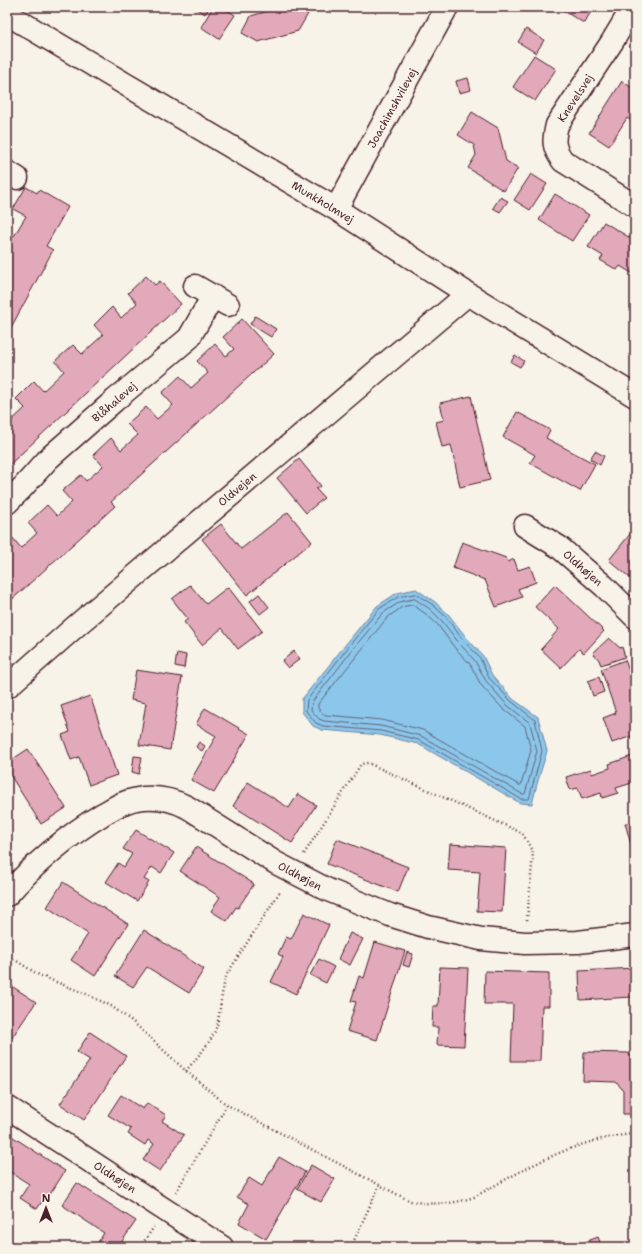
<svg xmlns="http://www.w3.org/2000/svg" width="642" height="1254" viewBox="0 0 642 1254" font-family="'Shantell Sans',sans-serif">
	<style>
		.water { fill: #8bc7eb; stroke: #71849e }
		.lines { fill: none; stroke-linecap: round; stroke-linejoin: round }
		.shore { stroke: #646278; stroke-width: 1 }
		.building { fill: #e2a9bb; stroke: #4a1f2b }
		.minor-casing { stroke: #4a1f2b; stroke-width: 25 }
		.path { stroke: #4a1f2b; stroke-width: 2.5; stroke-dasharray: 1 3; stroke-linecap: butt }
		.minor { stroke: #f7f3e8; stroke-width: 22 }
		.labels { text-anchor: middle; stroke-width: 3.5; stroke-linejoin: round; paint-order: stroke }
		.street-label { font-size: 11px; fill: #4a1f2b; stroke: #f7f3e8 }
	</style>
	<rect width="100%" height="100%" fill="#f7f3e8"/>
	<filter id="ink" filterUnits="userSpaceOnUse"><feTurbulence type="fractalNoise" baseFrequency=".025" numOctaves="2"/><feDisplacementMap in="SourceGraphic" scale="8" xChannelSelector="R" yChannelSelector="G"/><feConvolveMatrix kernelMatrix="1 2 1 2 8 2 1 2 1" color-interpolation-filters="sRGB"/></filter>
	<g filter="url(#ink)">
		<path class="water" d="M 416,589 L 435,602 L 449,615 L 466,637 L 483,656 L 492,675 L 513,699 L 538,717 L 547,751 L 537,784 L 532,804 L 520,803 L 418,744 L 380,735 L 322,730 L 313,726 L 302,712 L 302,699 L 350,639 L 377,606 L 397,593 Z"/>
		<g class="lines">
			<path class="shore" d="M 416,594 L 433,605 L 446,617 L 463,640 L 480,658 L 489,678 L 511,701 L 535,720 L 542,751 L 529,799 L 521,799 L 419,740 L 381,731 L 323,726 L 316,723 L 306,711 L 307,700 L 353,641 L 379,609 L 398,597 Z
				M 415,599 L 430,609 L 442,621 L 459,643 L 475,661 L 486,681 L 507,705 L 530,723 L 537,751 L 525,794 L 522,794 L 421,736 L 381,726 L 324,721 L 319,719 L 311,710 L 312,702 L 357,644 L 383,613 L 400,602 Z
				M 413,605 L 426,614 L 438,625 L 454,647 L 470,664 L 481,685 L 503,709 L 525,726 L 531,750 L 521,785 L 519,785 L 423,730 L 382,720 L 326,715 L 323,714 L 318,708 L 318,704 L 387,618 L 402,607 Z"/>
		</g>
		<path class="building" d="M 193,7 L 210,7 L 205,14 Z
			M 213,7 L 222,7 L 235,15 L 219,39 L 201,27 Z
			M 281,7 L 296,7 L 308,14 L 298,31 L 258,42 L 242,33 L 251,16 Z
			M 562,7 L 594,7 L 584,23 L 560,9 Z
			M 526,29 L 544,40 L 536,53 L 518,42 Z
			M 534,55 L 556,69 L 535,101 L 513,87 Z
			M 468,78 L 471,90 L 459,93 L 456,81 Z
			M 622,81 L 635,90 L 635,123 L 627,118 L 609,146 L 589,133 Z
			M 472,112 L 498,128 L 506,161 L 518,168 L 504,191 L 468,168 L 476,155 L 474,145 L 458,135 Z
			M 635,143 L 635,153 L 631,150 Z
			M 531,174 L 547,184 L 530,210 L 514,200 Z
			M 26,187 L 37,193 L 39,190 L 68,207 L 46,246 L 53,250 L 7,335 L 7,237 L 9,234 L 14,236 L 26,216 L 13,209 Z
			M 555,194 L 589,215 L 572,241 L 539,220 Z
			M 500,197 L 508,201 L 500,212 L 493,208 Z
			M 604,222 L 635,241 L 635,275 L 620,266 L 617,270 L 600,260 L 603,256 L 588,247 Z
			M 146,276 L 155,285 L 160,281 L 181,304 L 7,467 L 7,425 L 25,408 L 16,399 L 34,381 L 43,391 L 64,371 L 55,361 L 73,345 L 82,354 L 103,335 L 94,325 L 112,307 L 121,318 L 137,303 L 128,293 Z
			M 255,316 L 276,329 L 271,337 L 250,324 Z
			M 242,319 L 274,354 L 111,502 L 115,506 L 7,604 L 7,541 L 12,537 L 21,548 L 37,533 L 28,523 L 47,505 L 57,516 L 72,502 L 62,491 L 81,475 L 86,481 L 103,466 L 93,455 L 111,438 L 121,450 L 138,435 L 127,424 L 146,407 L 157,419 L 173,405 L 162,393 L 180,376 L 191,388 L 208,373 L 197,361 L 215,344 L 226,356 L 234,349 L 223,337 Z
			M 515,355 L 524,361 L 520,367 L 511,362 Z
			M 471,396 L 490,480 L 460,487 L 451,445 L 442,447 L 436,422 L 444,420 L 440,403 Z
			M 517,412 L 550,430 L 546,438 L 595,464 L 580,491 L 530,463 L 535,455 L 503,437 Z
			M 595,451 L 604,456 L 600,465 L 590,459 Z
			M 299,459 L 321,486 L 316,489 L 324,498 L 306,513 L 277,478 Z
			M 635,506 L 635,519 L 629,514 Z
			M 288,512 L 312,542 L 247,595 L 202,539 L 221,524 L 241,549 Z
			M 635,528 L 635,572 L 630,578 L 609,560 Z
			M 462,542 L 506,558 L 508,562 L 514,559 L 518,570 L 530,566 L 536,582 L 518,589 L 522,597 L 496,607 L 485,580 L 453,568 Z
			M 190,585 L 206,604 L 228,587 L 262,631 L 238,649 L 222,628 L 202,645 L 184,622 L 188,619 L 172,599 Z
			M 555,585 L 604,631 L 584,653 L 579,649 L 561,668 L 541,649 L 559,629 L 535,607 Z
			M 259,594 L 269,607 L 260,614 L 250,601 Z
			M 609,638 L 620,648 L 622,647 L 625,657 L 601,665 L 599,660 L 593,653 Z
			M 294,651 L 300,659 L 288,668 L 282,661 Z
			M 177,653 L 186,655 L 184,668 L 175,666 Z
			M 625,660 L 635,687 L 635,735 L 612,743 L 603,718 L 616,713 L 601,669 Z
			M 136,670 L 182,677 L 170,750 L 139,745 L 146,703 L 131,700 Z
			M 599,677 L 604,692 L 593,696 L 588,681 Z
			M 90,696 L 117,775 L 89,785 L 79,757 L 71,760 L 62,735 L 70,732 L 61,706 Z
			M 205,708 L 249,734 L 214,793 L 191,780 L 216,736 L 196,724 Z
			M 199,742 L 205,746 L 202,751 L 196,747 Z
			M 28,749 L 66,808 L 41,824 L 7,770 L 7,763 Z
			M 635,755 L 635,782 L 616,788 L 618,793 L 602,798 L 601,793 L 582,799 L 578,788 L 570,790 L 566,777 L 591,769 L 592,774 L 610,768 L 609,764 Z
			M 134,756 L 142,757 L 139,774 L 132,772 Z
			M 248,782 L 289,808 L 298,794 L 316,805 L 292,843 L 233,806 Z
			M 625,823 L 635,823 L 635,848 L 632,848 Z
			M 136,830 L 174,853 L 161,873 L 152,867 L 144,879 L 149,882 L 137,901 L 106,882 L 118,863 L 124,867 L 132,854 L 123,849 Z
			M 337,839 L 408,867 L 398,892 L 327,864 Z
			M 450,844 L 506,848 L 502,912 L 477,911 L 480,872 L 448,870 Z
			M 196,847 L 254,884 L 238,908 L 236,907 L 227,921 L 211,911 L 220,897 L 180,871 Z
			M 63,882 L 128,924 L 95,976 L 71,960 L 88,934 L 47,907 Z
			M 304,913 L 329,925 L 296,994 L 271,982 L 283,957 L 278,954 L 286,937 L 291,939 Z
			M 144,930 L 204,969 L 189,993 L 147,967 L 133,987 L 115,976 Z
			M 350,933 L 363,939 L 350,965 L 338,959 Z
			M 375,942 L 405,951 L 377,1040 L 347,1031 L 356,1002 L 351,1001 L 359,976 L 364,978 Z
			M 407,952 L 413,954 L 409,967 L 403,965 Z
			M 319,959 L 334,967 L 326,983 L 310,975 Z
			M 440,967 L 468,968 L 464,1046 L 437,1045 L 438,1027 L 432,1027 L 433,1006 L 438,1006 Z
			M 635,968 L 635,1015 L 633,1015 L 632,997 L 580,1000 L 579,971 Z
			M 485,971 L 549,973 L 549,1006 L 542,1006 L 540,1061 L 511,1061 L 513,1004 L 484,1004 Z
			M 7,983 L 36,1002 L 7,1045 Z
			M 90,1032 L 126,1056 L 84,1120 L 60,1104 L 90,1060 L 77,1052 Z
			M 584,1052 L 628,1053 L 635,1060 L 635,1114 L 623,1114 L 623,1090 L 616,1082 L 583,1081 Z
			M 121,1095 L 143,1109 L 147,1103 L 166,1115 L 162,1121 L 184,1135 L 160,1171 L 143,1160 L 154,1144 L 148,1140 L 145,1145 L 128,1134 L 131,1129 L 108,1115 Z
			M 7,1133 L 65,1171 L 49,1196 L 47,1194 L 37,1209 L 20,1198 L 29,1184 L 7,1170 Z
			M 279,1157 L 305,1172 L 266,1239 L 239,1223 L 249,1204 L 237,1197 L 249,1178 L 262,1186 Z
			M 311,1165 L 335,1179 L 321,1202 L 297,1189 Z
			M 77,1183 L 136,1221 L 118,1247 L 95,1247 L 104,1233 L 62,1205 Z
			M 598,1237 L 602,1247 L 572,1247 Z"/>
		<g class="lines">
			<defs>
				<path id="minor" d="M 633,7 L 612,42 L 557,125 C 553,141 553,148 563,161 L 635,206
					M 7,14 L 336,209 L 468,294 L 635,396
					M 7,172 L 17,178
					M 336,209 L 447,7
					M 195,286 L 228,305
					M 7,503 L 22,488 L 49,458 L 115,400 L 189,338 L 213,296
					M 525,526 L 559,547 L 604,586 L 635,617
					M 7,687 L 76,626 L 468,294
					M 7,895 C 35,863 67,836 103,814 C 114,808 124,801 137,799 C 154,796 171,799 187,807 L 276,863 L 328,890 L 390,915 L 428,927 L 481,939 L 525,943 L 578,942 L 635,935
					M 7,1107 L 222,1247"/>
			</defs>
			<use href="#minor" class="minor-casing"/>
			<path class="path" d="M 304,854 L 361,764 L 368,763 L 522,833 L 527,841 L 533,853 L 527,921
				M 7,955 L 39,975 L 86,994 L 111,1006 L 132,1021 L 186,1071 L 227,1105 L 410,1201 C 433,1205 451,1205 474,1197 C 525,1169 575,1138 635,1134
				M 186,1071 C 196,1058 213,1041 217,1025 C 221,1008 221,991 227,974 L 281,890
				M 176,1192 L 227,1105
				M 140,1247 L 154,1227
				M 351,1247 L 379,1186"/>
			<use href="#minor" class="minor"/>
		</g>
	</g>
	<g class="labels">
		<g class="street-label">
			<text transform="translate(575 98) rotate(-57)" y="4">Knevelsvej</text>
			<text transform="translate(392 108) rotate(-61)" y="4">Joachimshvilevej</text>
			<text transform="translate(323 202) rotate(31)" y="4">Munkholmvej</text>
			<text transform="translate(114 402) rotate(-41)" y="4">Blåhalevej</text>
			<text transform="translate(237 489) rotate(-40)" y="4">Oldvejen</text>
			<text transform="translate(583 568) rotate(41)" y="4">Oldhøjen</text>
			<text transform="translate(300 876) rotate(28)" y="4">Oldhøjen</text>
			<text transform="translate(115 1177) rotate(33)" y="4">Oldhøjen</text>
		</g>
	</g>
	<rect width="642" height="1254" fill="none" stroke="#f7f3e8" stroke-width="24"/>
	<rect x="12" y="12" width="618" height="1230" fill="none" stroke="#4a1f2b" stroke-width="1.5" filter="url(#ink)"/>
	<g transform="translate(46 1208)" stroke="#f7f3e8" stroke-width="3" paint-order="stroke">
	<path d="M0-3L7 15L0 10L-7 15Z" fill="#4a1f2b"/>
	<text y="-6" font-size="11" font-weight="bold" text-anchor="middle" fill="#4a1f2b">N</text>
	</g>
</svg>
